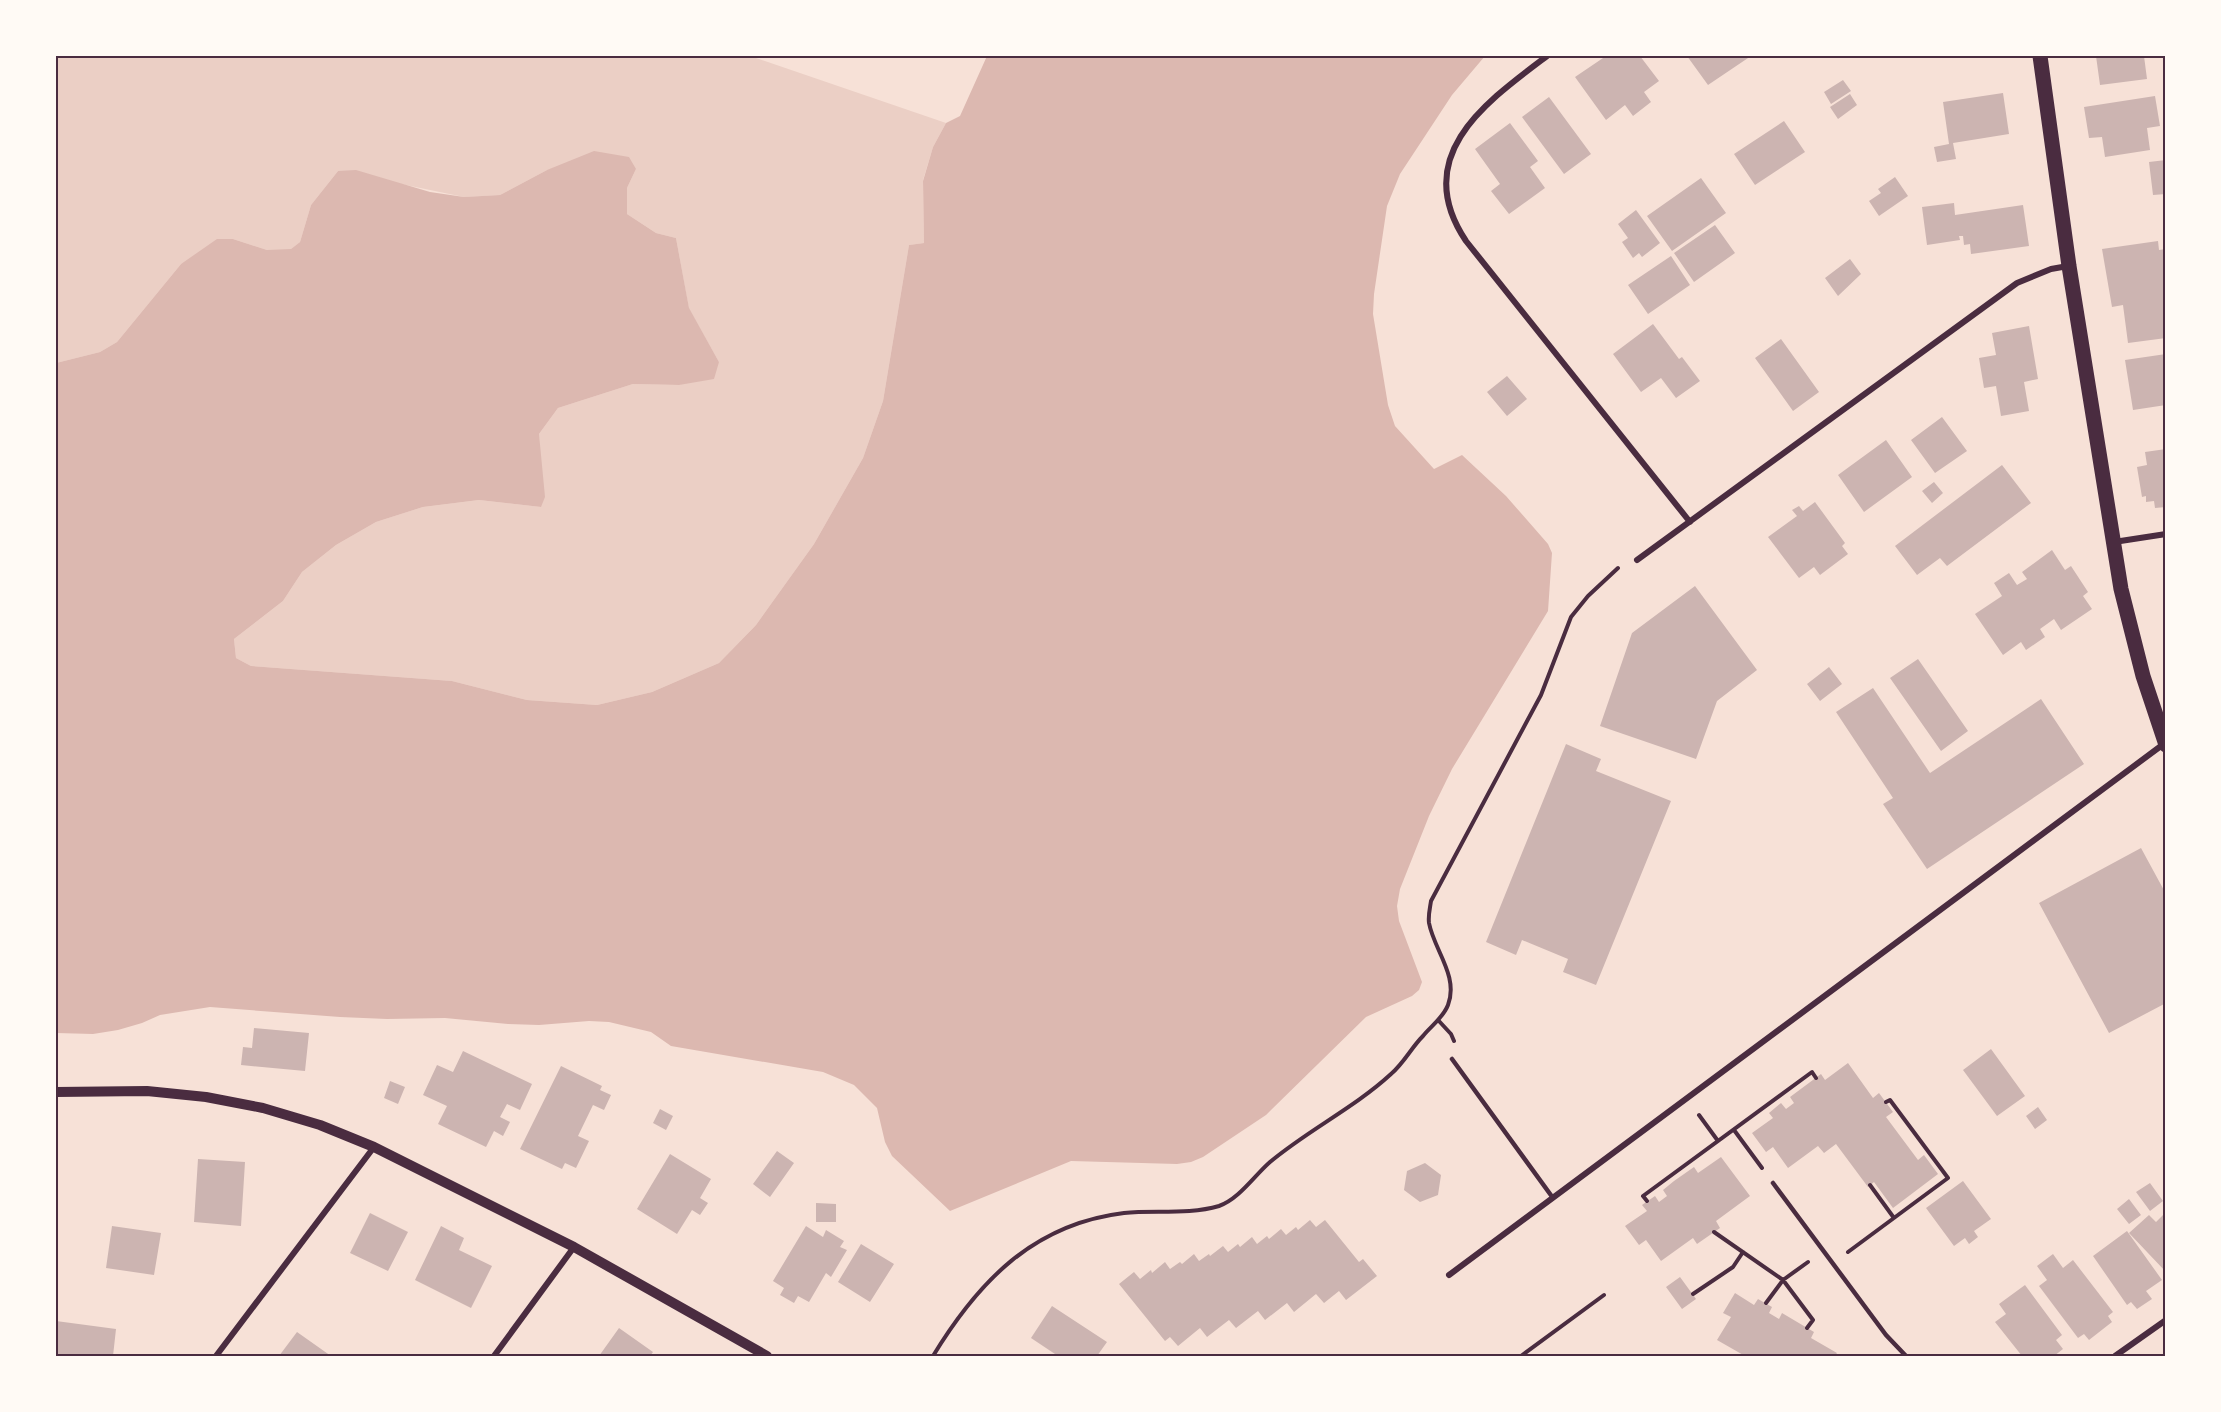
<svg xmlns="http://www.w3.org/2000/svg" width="2221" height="1412" viewBox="0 0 2221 1412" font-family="Inter,sans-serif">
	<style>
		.green { fill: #ebcfc5 }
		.water { fill: #dcb8b0 }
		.building { fill: #ccb4b1 }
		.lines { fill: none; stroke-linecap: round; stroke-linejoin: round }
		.path { stroke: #4a2c40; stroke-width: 4 }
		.service { stroke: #4a2c40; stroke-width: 4.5 }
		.minor { stroke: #4a2c40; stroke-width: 6 }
		.tertiary { stroke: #4a2c40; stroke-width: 10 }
		.primary { stroke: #4a2c40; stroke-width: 15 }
		.neatline { fill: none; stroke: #4a2c40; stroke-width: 2 }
	</style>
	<rect width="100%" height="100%" fill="#f7e1d7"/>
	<path class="green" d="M 56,56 L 750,56 L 946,123 L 933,147 L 923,180 L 924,243 L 909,245 L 883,401 L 863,458 L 814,544 L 756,625 L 719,663 L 652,692 L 597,705 L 527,700 L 452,681 L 251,666 L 236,658 L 234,639 L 283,601 L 302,572 L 336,545 L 376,522 L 423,507 L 479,500 L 541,507 L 539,434 L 558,408 L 633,384 L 679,385 L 719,362 L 689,309 L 676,238 L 656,233 L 627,214 L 627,188 L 636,169 L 547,170 L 500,195 L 464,197 L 338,171 L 311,205 L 300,242 L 290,250 L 267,250 L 233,239 L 181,264 L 117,342 L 100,352 L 56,363 Z"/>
	<path class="water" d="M 987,56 L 1485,56 L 1452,95 L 1400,174 L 1387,206 L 1374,294 L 1373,314 L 1388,405 L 1395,426 L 1434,469 L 1462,455 L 1506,496 L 1548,544 L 1552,553 L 1548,611 L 1452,769 L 1429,816 L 1400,889 L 1397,906 L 1399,921 L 1422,982 L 1419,990 L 1412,996 L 1366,1017 L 1266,1115 L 1203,1157 L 1191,1162 L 1177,1164 L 1071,1161 L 950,1211 L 892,1156 L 885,1142 L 877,1108 L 854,1085 L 823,1072 L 671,1046 L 651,1032 L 609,1022 L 589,1021 L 539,1025 L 508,1024 L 445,1018 L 387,1019 L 340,1017 L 210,1007 L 160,1015 L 142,1023 L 118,1030 L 93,1034 L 56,1033 L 56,363 L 100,352 L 117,342 L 181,264 L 217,239 L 233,239 L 267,250 L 291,249 L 300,242 L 311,205 L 338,171 L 356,170 L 430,192 L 464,197 L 500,195 L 547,170 L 594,151 L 629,157 L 636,169 L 627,188 L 627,214 L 656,233 L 676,238 L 689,308 L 719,362 L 714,379 L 679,385 L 633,384 L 558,408 L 539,434 L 545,497 L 541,507 L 479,500 L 423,507 L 376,522 L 336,545 L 302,572 L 283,601 L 234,639 L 236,658 L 251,666 L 452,681 L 527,700 L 597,705 L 652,692 L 719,663 L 756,625 L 814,544 L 863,458 L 883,401 L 909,245 L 924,243 L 923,181 L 933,147 L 946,123 L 960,116 Z"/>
	<path class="building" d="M 1606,56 L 1640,56 L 1659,81 L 1644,92 L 1651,102 L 1633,116 L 1625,105 L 1606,120 L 1575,77 Z
		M 1687,56 L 1751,56 L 1708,85 Z
		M 2096,56 L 2144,56 L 2147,79 L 2100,85 Z
		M 1843,80 L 1851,91 L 1831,104 L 1824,92 Z
		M 2003,93 L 2009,134 L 1953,143 L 1956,159 L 1937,162 L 1934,147 L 1949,144 L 1943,102 Z
		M 1850,94 L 1857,105 L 1838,119 L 1830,107 Z
		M 2155,96 L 2160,126 L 2147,128 L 2150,150 L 2105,157 L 2102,137 L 2089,138 L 2084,107 Z
		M 1549,97 L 1591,154 L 1564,174 L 1522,117 Z
		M 1784,121 L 1805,152 L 1755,185 L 1734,154 Z
		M 1510,123 L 1538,161 L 1530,167 L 1545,188 L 1509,214 L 1491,191 L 1500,184 L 1475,149 Z
		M 2166,160 L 2166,194 L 2153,195 L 2149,162 Z
		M 1895,177 L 1908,196 L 1879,216 L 1869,201 L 1881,193 L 1878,189 Z
		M 1701,178 L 1726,213 L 1672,251 L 1647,216 Z
		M 1954,203 L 1955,215 L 2023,205 L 2029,246 L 1971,254 L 1970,244 L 1964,245 L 1963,236 L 1959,236 L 1960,240 L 1927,245 L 1922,207 Z
		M 1636,210 L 1660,243 L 1642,257 L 1639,253 L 1633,258 L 1622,242 L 1628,238 L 1618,224 Z
		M 1715,225 L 1735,253 L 1694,282 L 1674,253 Z
		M 2158,241 L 2159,250 L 2166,249 L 2166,338 L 2128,343 L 2123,305 L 2112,307 L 2102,249 Z
		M 1671,256 L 1690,285 L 1648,314 L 1628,285 Z
		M 1850,259 L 1861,274 L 1838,296 L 1825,278 Z
		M 1653,324 L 1679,359 L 1682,357 L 1700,381 L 1676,398 L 1661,378 L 1641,392 L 1613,354 Z
		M 2029,326 L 2038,379 L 2024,382 L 2029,411 L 2001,416 L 1996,386 L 1984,388 L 1979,358 L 1996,355 L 1992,333 Z
		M 1781,339 L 1819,392 L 1793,411 L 1755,358 Z
		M 2166,354 L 2166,405 L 2133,410 L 2125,360 Z
		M 1507,376 L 1527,399 L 1507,416 L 1487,392 Z
		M 1942,417 L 1967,451 L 1935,473 L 1911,440 Z
		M 1886,440 L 1912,477 L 1864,512 L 1838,475 Z
		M 2166,449 L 2166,507 L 2155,508 L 2154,501 L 2146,502 L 2146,496 L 2142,497 L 2137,467 L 2147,465 L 2145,452 Z
		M 2002,465 L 2031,503 L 1947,566 L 1940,558 L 1917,575 L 1895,546 Z
		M 1934,482 L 1943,493 L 1932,503 L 1922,491 Z
		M 1815,502 L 1845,543 L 1842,546 L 1848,554 L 1820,575 L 1814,567 L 1799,578 L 1768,537 L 1797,516 L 1792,510 L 1799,506 L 1803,511 Z
		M 2052,550 L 2065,570 L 2071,566 L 2088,592 L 2083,596 L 2092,609 L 2061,630 L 2054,619 L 2040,629 L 2045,637 L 2026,650 L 2021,642 L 2003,655 L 1975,614 L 2002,596 L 1994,583 L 2009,573 L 2017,585 L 2027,579 L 2022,572 Z
		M 1695,586 L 1757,670 L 1717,701 L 1696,759 L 1600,726 L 1632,633 Z
		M 1918,659 L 1968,731 L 1941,751 L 1890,678 Z
		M 1829,667 L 1842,684 L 1820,701 L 1807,684 Z
		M 1873,688 L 1930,773 L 2041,699 L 2084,764 L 1927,869 L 1883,804 L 1893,798 L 1836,712 Z
		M 1566,744 L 1601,759 L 1596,771 L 1671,801 L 1596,985 L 1563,972 L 1568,959 L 1522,940 L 1516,955 L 1486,942 Z
		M 2141,848 L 2166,894 L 2166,1003 L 2109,1033 L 2039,903 Z
		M 254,1028 L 309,1033 L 305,1071 L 241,1065 L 243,1047 L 252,1048 Z
		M 1991,1049 L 2025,1096 L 1997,1116 L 1963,1070 Z
		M 463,1051 L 532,1084 L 520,1110 L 507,1104 L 500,1117 L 510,1122 L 503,1136 L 494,1131 L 486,1147 L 438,1124 L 447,1106 L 423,1095 L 437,1065 L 453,1072 Z
		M 1848,1063 L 1873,1098 L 1879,1093 L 1893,1112 L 1886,1117 L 1918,1160 L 1924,1155 L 1938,1174 L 1893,1208 L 1874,1182 L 1868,1187 L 1836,1144 L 1824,1153 L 1818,1146 L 1788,1168 L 1773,1147 L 1766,1152 L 1752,1133 L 1773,1118 L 1769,1113 L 1781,1103 L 1786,1109 L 1794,1103 L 1790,1097 L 1821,1074 L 1825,1080 Z
		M 561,1066 L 602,1086 L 600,1090 L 611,1095 L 604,1110 L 593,1105 L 578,1136 L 589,1141 L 576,1168 L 565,1163 L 562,1169 L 520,1149 Z
		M 390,1081 L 405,1087 L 398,1104 L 384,1098 Z
		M 2038,1107 L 2047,1120 L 2035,1129 L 2026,1116 Z
		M 660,1109 L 673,1116 L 666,1130 L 653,1123 Z
		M 777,1151 L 794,1163 L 770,1197 L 753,1184 Z
		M 670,1154 L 711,1179 L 700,1198 L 708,1203 L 700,1215 L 692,1210 L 677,1234 L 637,1209 Z
		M 1721,1157 L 1750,1196 L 1716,1221 L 1720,1228 L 1697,1244 L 1693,1238 L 1661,1261 L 1646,1240 L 1639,1245 L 1625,1226 L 1647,1211 L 1642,1205 L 1655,1196 L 1659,1202 L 1667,1196 L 1663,1190 L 1674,1181 L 1694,1167 L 1698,1173 Z
		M 198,1159 L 245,1162 L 241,1226 L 194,1222 Z
		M 1425,1163 L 1441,1175 L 1438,1195 L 1420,1202 L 1404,1190 L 1407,1171 Z
		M 1963,1181 L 1991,1219 L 1974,1231 L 1978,1237 L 1969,1244 L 1965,1238 L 1954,1246 L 1926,1208 Z
		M 2150,1183 L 2163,1201 L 2150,1211 L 2136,1192 Z
		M 2129,1199 L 2141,1215 L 2129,1224 L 2117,1209 Z
		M 816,1203 L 836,1204 L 836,1222 L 816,1222 Z
		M 370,1213 L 408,1232 L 388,1271 L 350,1253 Z
		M 2149,1215 L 2156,1222 L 2163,1215 L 2166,1218 L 2166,1272 L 2129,1233 Z
		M 1310,1220 L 1316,1227 L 1325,1220 L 1359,1262 L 1363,1259 L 1377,1276 L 1346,1300 L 1339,1291 L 1324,1303 L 1316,1294 L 1294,1312 L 1287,1303 L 1265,1320 L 1258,1311 L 1236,1328 L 1229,1320 L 1207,1337 L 1200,1328 L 1178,1346 L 1170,1337 L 1165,1341 L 1119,1284 L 1134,1272 L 1140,1279 L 1151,1270 L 1152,1273 L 1165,1262 L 1170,1269 L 1180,1262 L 1182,1264 L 1194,1254 L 1199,1261 L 1209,1254 L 1210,1256 L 1223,1246 L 1228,1252 L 1238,1244 L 1240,1247 L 1252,1237 L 1257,1244 L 1267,1236 L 1269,1239 L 1281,1229 L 1286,1235 L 1296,1227 L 1298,1230 Z
		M 112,1226 L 161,1233 L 154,1275 L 106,1268 Z
		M 441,1226 L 464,1238 L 459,1250 L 492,1266 L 471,1308 L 415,1280 Z
		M 806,1226 L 823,1237 L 826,1230 L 844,1241 L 840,1247 L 847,1250 L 831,1277 L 826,1273 L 809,1302 L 798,1296 L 794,1303 L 780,1295 L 784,1288 L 773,1281 Z
		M 2127,1231 L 2162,1280 L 2146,1291 L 2152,1299 L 2137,1309 L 2131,1302 L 2127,1305 L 2093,1256 Z
		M 861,1244 L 894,1264 L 870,1302 L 838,1282 Z
		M 2053,1254 L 2063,1268 L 2073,1260 L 2113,1312 L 2108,1316 L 2112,1322 L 2089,1340 L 2084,1334 L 2078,1338 L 2039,1286 L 2047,1280 L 2037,1266 Z
		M 1680,1277 L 1696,1299 L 1682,1309 L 1666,1287 Z
		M 2025,1285 L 2062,1335 L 2056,1340 L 2063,1349 L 2054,1356 L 2022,1356 L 1995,1322 L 2006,1314 L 1999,1304 Z
		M 1735,1293 L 1754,1305 L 1758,1299 L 1772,1307 L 1769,1313 L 1779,1319 L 1782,1313 L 1814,1332 L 1811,1338 L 1837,1353 L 1835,1356 L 1745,1356 L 1717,1340 L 1731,1317 L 1723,1313 Z
		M 1052,1306 L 1107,1342 L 1097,1356 L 1058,1356 L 1031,1338 Z
		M 56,1321 L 116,1329 L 113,1356 L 56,1356 Z
		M 619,1328 L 653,1352 L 650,1356 L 599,1356 Z
		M 297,1332 L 331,1356 L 279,1356 Z"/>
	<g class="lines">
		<path class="path" d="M 1438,1020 L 1451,1034 L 1454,1041
			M 1699,1115 L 1718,1141
			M 1734,1130 L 1762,1168
			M 1870,1185 L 1894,1218
			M 1647,1201 L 1643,1196 L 1812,1072 L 1816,1078
			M 1714,1232 L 1783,1280 L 1813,1320 L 1807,1328
			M 1848,1252 L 1948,1178 L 1890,1100 L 1886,1102
			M 1693,1294 L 1733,1267 L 1743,1252
			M 1766,1303 L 1783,1280 L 1808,1262
			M 933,1356 C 978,1282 1033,1224 1124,1213 C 1155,1210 1189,1215 1219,1206 C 1239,1199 1254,1176 1270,1162 C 1308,1130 1354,1108 1391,1074 C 1404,1063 1411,1048 1423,1036 C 1431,1026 1443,1018 1448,1005 C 1459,976 1434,950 1429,923 C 1428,915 1430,908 1431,901 L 1541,695 L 1571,617 L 1588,596 L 1618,568
			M 1521,1356 L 1604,1295"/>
		<path class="service" d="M 1452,1059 L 1553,1198
			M 1773,1183 L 1886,1335 L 1906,1356"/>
		<path class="minor" d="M 1547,56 C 1486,102 1409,156 1466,241 L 1690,522
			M 2114,542 L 2166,534
			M 1637,560 L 2017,283 L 2051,269 L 2068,266
			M 1449,1275 L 2165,743
			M 216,1356 L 374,1147
			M 494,1356 L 574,1247
			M 2115,1356 L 2166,1320"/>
		<path class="tertiary" d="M 56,1092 L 147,1091 L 206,1097 L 263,1108 L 320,1125 L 374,1147 L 574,1247 L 767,1356"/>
		<path class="primary" d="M 2040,56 L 2069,266 L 2121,589 L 2143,676 L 2166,745"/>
	</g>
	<rect width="2221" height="1412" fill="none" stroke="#fffaf5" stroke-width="114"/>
	<rect x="57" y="57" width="2107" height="1298" class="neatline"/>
</svg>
